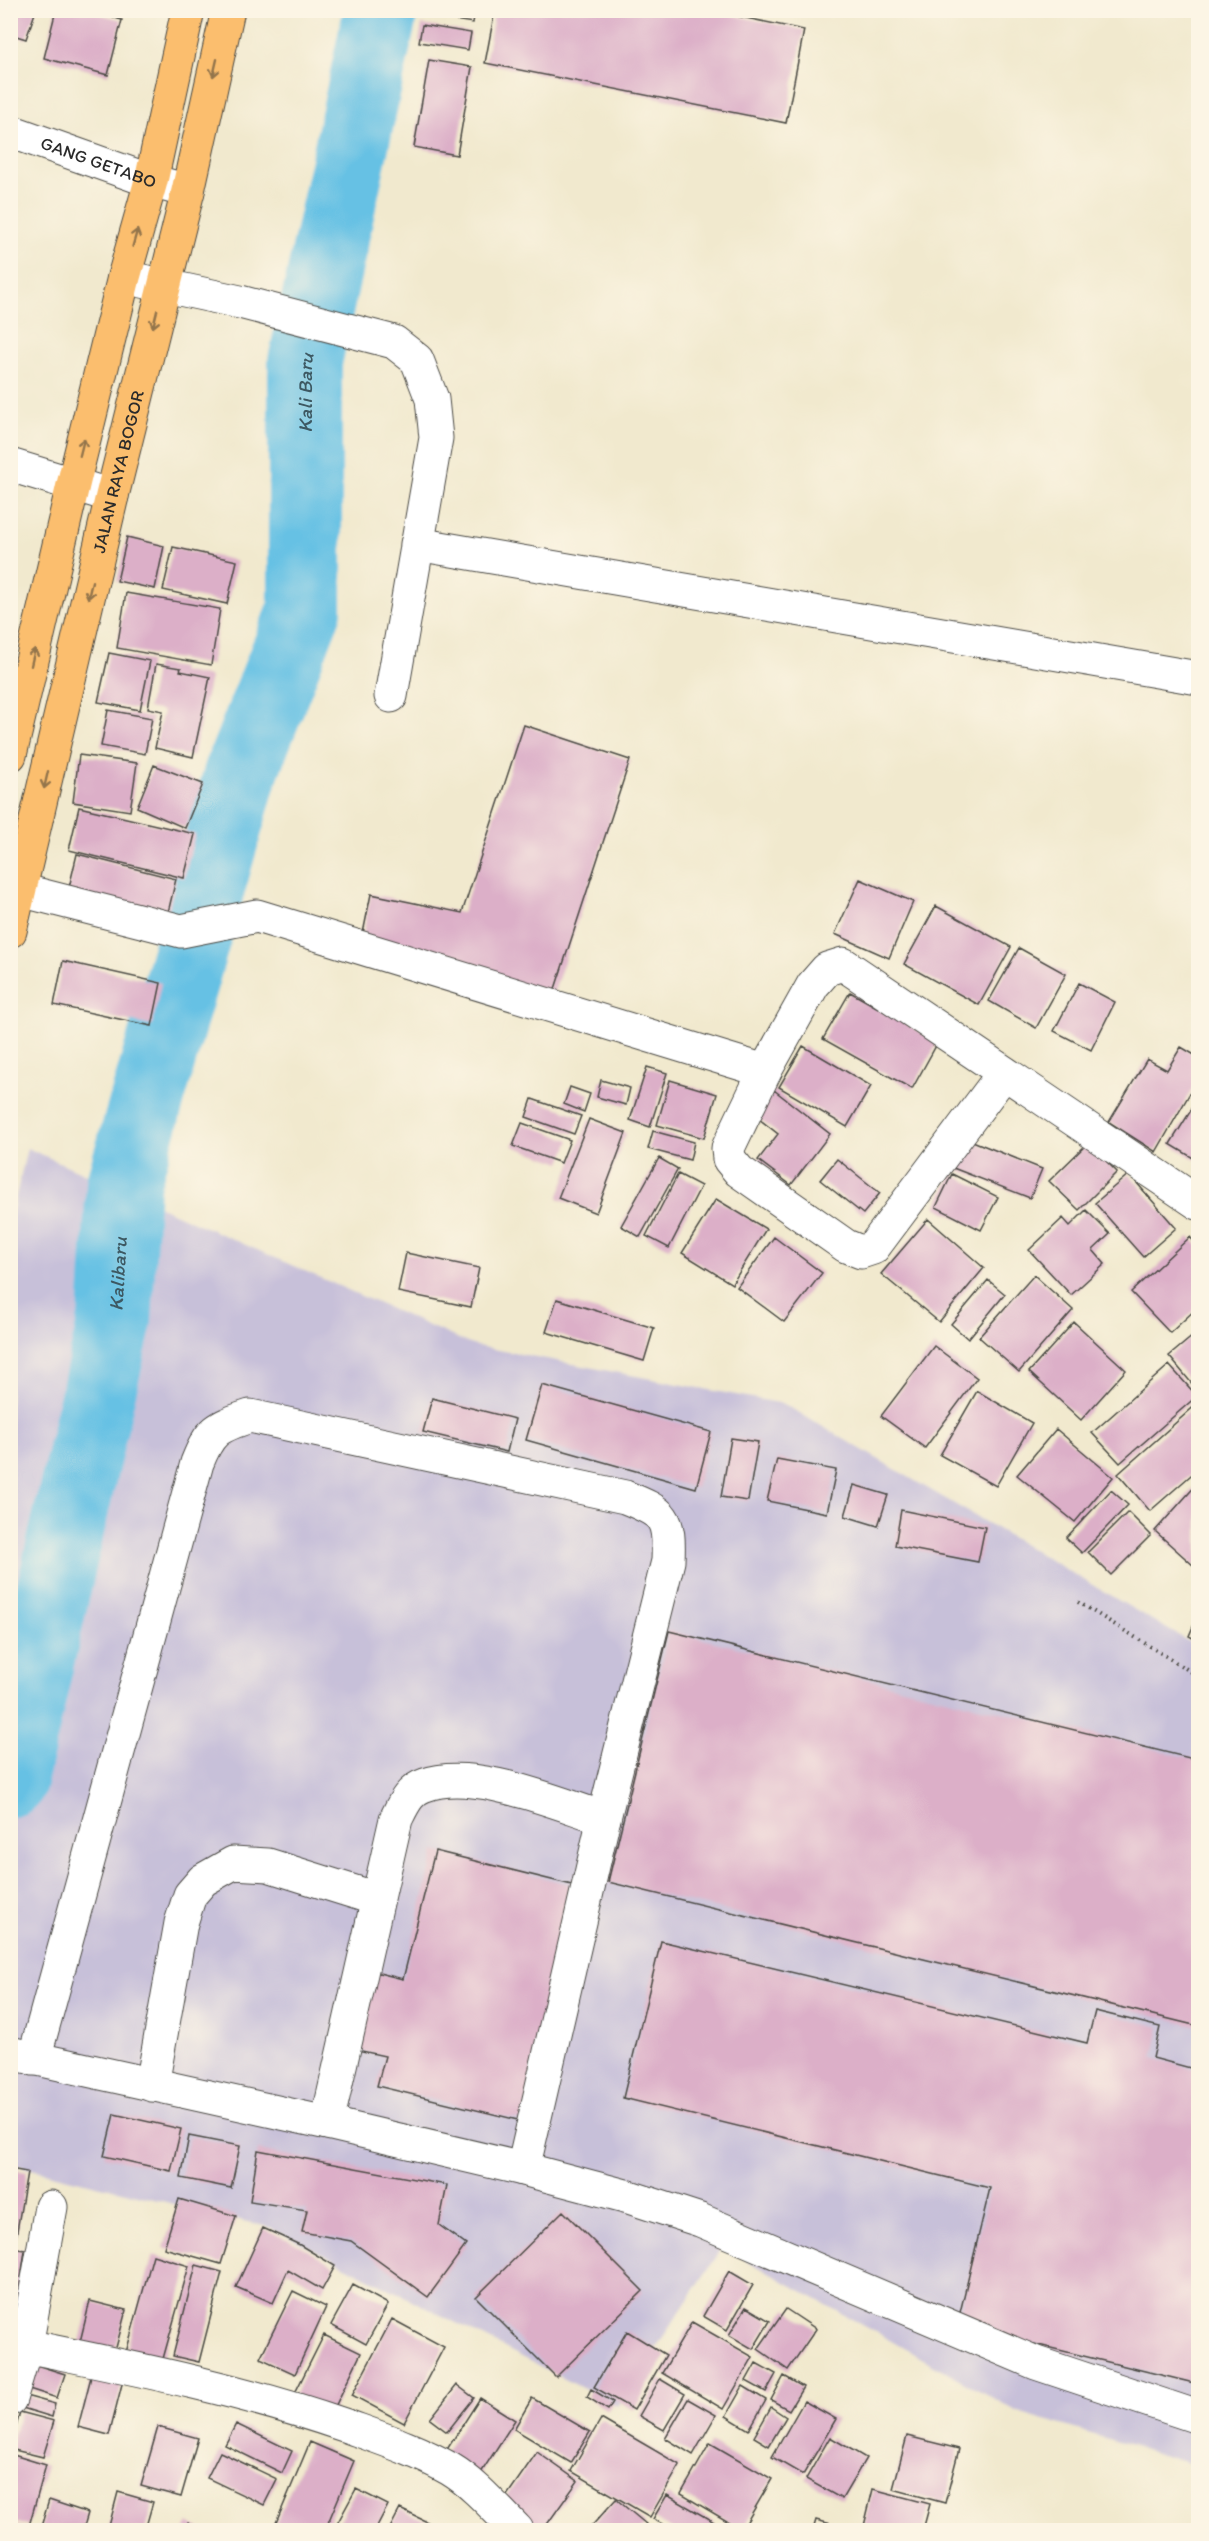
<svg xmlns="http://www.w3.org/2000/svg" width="1209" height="2541" viewBox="0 0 1209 2541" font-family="Itim,sans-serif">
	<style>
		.industrial { fill: #c7c0d9 }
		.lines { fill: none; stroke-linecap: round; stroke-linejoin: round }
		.river { stroke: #66c1e4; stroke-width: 74 }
		.building { fill: #dcafc8 }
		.minor-casing { stroke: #494843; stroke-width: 35 }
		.highway-casing { stroke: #494843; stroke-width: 35 }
		.path { stroke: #494843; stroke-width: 4; stroke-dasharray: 1.5 4.5; stroke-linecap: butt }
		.minor { stroke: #fff; stroke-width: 33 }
		.highway { stroke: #fbbe6e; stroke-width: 33 }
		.oneway { stroke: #93744c }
		.labels { text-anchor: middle; stroke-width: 4.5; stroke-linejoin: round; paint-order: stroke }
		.street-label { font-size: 18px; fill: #2b2b2b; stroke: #fcf5e5 }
		.water-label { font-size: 20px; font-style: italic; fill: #3d5862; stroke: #fcf5e5 }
	</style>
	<rect width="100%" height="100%" fill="#fcf5e5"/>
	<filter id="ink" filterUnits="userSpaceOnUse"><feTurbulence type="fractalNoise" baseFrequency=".0167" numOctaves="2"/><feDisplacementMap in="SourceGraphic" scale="12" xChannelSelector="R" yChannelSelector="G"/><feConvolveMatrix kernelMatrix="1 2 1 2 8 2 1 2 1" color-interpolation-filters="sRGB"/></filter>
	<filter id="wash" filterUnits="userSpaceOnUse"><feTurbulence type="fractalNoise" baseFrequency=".008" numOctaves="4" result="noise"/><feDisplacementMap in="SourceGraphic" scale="24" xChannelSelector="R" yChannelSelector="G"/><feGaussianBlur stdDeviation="1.35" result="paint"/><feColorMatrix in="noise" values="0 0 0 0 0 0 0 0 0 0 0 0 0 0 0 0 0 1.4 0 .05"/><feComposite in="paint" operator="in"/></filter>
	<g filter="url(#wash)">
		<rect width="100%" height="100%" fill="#f1e9ce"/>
		<path class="industrial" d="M 27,1148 L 472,1345 L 784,1404 L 1198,1647 L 1198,2466 L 1018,2412 L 723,2247 L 617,2406 L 272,2228 L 11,2164 L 10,1222 Z"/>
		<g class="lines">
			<path class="river" id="s1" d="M 10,1780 L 115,1320 L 123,1184 L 241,772 L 305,609 L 305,362 L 381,10"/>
		</g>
		<g id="blocks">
			<path class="building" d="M 10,10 L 36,10 L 26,39 L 10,34 Z
				M 56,10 L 84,10 L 122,20 L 108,75 L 44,58 Z
				M 442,10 L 475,10 L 473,23 L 441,18 Z
				M 495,10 L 708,10 L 804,30 L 786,123 L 485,63 Z
				M 422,25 L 471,33 L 468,50 L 419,42 Z
				M 429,60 L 472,67 L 457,155 L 414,147 Z
				M 127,537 L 164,546 L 155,589 L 117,581 Z
				M 173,547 L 237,561 L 227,604 L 163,590 Z
				M 126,593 L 220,609 L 211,665 L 117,648 Z
				M 109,653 L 150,661 L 140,710 L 98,702 Z
				M 156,664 L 181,668 L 180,671 L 210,677 L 193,757 L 155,748 L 163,711 L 148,708 Z
				M 108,710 L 152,718 L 145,754 L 101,746 Z
				M 524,725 L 630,760 L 553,995 L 361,943 L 371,894 L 462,913 Z
				M 79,755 L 137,763 L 130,811 L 73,802 Z
				M 154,765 L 203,784 L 185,828 L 137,807 Z
				M 79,807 L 195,834 L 184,878 L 69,850 Z
				M 77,854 L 176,879 L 166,921 L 67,896 Z
				M 860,879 L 913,902 L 889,958 L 835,934 Z
				M 936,906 L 1011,947 L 979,1005 L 904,964 Z
				M 1019,948 L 1066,974 L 1036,1028 L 989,1001 Z
				M 63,961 L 161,983 L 152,1026 L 54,1005 Z
				M 1079,983 L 1115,1002 L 1091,1050 L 1054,1031 Z
				M 850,992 L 938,1042 L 912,1089 L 823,1039 Z
				M 803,1046 L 871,1086 L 847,1127 L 779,1087 Z
				M 1181,1047 L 1198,1057 L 1198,1079 L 1156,1152 L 1109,1122 L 1147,1059 L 1167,1070 Z
				M 647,1067 L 667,1073 L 650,1127 L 630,1120 Z
				M 601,1080 L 630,1088 L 626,1105 L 597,1097 Z
				M 670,1080 L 717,1094 L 704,1138 L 657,1125 Z
				M 570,1087 L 590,1094 L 584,1112 L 564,1104 Z
				M 774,1090 L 830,1134 L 791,1185 L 758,1160 L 778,1134 L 754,1115 Z
				M 532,1099 L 581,1116 L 574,1134 L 526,1117 Z
				M 1198,1099 L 1198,1161 L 1170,1144 Z
				M 589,1119 L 626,1133 L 596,1213 L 558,1198 Z
				M 522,1123 L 570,1140 L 561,1163 L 513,1146 Z
				M 653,1131 L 694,1142 L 690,1160 L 648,1149 Z
				M 965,1138 L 1042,1169 L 1030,1198 L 953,1168 Z
				M 1088,1143 L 1117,1172 L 1079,1210 L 1049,1181 Z
				M 659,1158 L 678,1169 L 640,1237 L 621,1226 Z
				M 837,1159 L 880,1193 L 863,1214 L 820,1180 Z
				M 678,1174 L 701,1186 L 669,1248 L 646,1236 Z
				M 952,1174 L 998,1197 L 981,1230 L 936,1207 Z
				M 1129,1174 L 1176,1228 L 1143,1257 L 1095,1203 Z
				M 716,1199 L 766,1229 L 732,1284 L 682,1253 Z
				M 1086,1210 L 1110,1234 L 1093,1250 L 1105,1264 L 1071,1295 L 1029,1250 L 1063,1218 L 1070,1226 Z
				M 928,1219 L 984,1268 L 939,1322 L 881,1274 Z
				M 774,1237 L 822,1273 L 784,1322 L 737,1287 Z
				M 1190,1237 L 1198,1246 L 1198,1307 L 1170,1333 L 1131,1292 Z
				M 406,1253 L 479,1268 L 471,1307 L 398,1292 Z
				M 1034,1275 L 1073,1310 L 1019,1372 L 979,1337 Z
				M 988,1280 L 1005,1294 L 968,1339 L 951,1324 Z
				M 557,1299 L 654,1328 L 644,1361 L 546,1332 Z
				M 1074,1322 L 1126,1370 L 1081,1420 L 1029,1372 Z
				M 1194,1335 L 1198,1340 L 1198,1391 L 1169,1356 Z
				M 934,1346 L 977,1378 L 925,1448 L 881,1416 Z
				M 1169,1365 L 1197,1396 L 1120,1463 L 1092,1433 Z
				M 542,1385 L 711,1432 L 696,1488 L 526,1440 Z
				M 977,1391 L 1032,1423 L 996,1486 L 940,1455 Z
				M 432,1398 L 515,1419 L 507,1452 L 423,1432 Z
				M 1198,1403 L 1198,1469 L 1150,1511 L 1118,1474 Z
				M 1056,1429 L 1113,1477 L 1075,1522 L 1017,1475 Z
				M 731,1438 L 758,1442 L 748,1501 L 721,1497 Z
				M 777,1459 L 836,1470 L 827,1513 L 767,1501 Z
				M 1198,1483 L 1198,1562 L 1194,1566 L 1155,1531 Z
				M 854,1485 L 888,1495 L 878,1526 L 845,1516 Z
				M 1111,1490 L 1128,1505 L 1082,1553 L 1066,1538 Z
				M 901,1510 L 985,1527 L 978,1562 L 895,1546 Z
				M 1128,1512 L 1151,1535 L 1111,1575 L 1088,1552 Z
				M 1198,1615 L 1198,1641 L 1189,1636 Z
				M 669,1631 L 1198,1760 L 1198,2026 L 608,1882 Z
				M 435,1851 L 580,1887 L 522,2121 L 377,2086 L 385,2056 L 348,2048 L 367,1970 L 403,1979 Z
				M 661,1941 L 1087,2043 L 1095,2011 L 1160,2027 L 1153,2058 L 1198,2070 L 1198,2384 L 957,2325 L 990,2188 L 623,2098 Z
				M 114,2114 L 181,2129 L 171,2171 L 104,2156 Z
				M 189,2136 L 240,2146 L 231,2188 L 181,2178 Z
				M 258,2150 L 447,2185 L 439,2225 L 466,2245 L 428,2297 L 351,2241 L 302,2232 L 307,2210 L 250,2201 Z
				M 10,2169 L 27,2172 L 16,2237 L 10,2236 Z
				M 179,2199 L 236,2216 L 221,2264 L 164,2248 Z
				M 563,2211 L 643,2291 L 556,2377 L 476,2297 Z
				M 263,2228 L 300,2245 L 335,2266 L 322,2290 L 288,2270 L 273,2303 L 236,2287 Z
				M 10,2248 L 25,2250 L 18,2299 L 10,2298 Z
				M 153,2255 L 189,2266 L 161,2366 L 125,2356 Z
				M 196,2265 L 222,2272 L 199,2362 L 173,2356 Z
				M 729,2271 L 753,2285 L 727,2330 L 703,2316 Z
				M 353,2285 L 388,2304 L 366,2344 L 331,2325 Z
				M 293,2291 L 326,2307 L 295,2374 L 260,2358 Z
				M 90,2301 L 126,2310 L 113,2359 L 78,2350 Z
				M 746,2307 L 770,2321 L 753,2349 L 729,2335 Z
				M 10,2309 L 23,2312 L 10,2348 Z
				M 786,2309 L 816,2329 L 788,2370 L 758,2349 Z
				M 392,2319 L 444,2347 L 404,2423 L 352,2395 Z
				M 692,2322 L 753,2357 L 723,2409 L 662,2373 Z
				M 627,2331 L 666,2355 L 634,2410 L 594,2387 Z
				M 324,2335 L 361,2353 L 332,2413 L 294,2395 Z
				M 756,2363 L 776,2374 L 766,2392 L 746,2381 Z
				M 33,2364 L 65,2374 L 57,2398 L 26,2388 Z
				M 92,2373 L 123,2380 L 109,2435 L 78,2427 Z
				M 784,2376 L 803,2387 L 789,2410 L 771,2400 Z
				M 660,2379 L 685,2394 L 664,2430 L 639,2416 Z
				M 457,2385 L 474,2398 L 447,2432 L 430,2419 Z
				M 743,2386 L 766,2400 L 749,2430 L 726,2416 Z
				M 591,2389 L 613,2402 L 608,2410 L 587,2397 Z
				M 22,2395 L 55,2404 L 52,2417 L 19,2407 Z
				M 480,2398 L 515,2420 L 479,2476 L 444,2454 Z
				M 532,2398 L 590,2432 L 571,2463 L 514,2429 Z
				M 688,2399 L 716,2415 L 693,2455 L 665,2438 Z
				M 804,2401 L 836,2419 L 803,2475 L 772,2457 Z
				M 771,2407 L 786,2417 L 769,2446 L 754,2437 Z
				M 20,2412 L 54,2421 L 43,2457 L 10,2449 Z
				M 601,2419 L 680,2465 L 650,2517 L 571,2471 Z
				M 236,2424 L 292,2451 L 282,2473 L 225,2445 Z
				M 158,2427 L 198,2438 L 181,2497 L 141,2486 Z
				M 907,2436 L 959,2449 L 945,2503 L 893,2489 Z
				M 830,2437 L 866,2458 L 842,2499 L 806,2479 Z
				M 310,2442 L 354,2461 L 325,2530 L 273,2530 Z
				M 710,2443 L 772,2479 L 742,2530 L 681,2494 Z
				M 220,2452 L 277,2479 L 264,2505 L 207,2478 Z
				M 537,2452 L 578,2481 L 543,2530 L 532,2530 L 499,2507 Z
				M 10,2454 L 46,2465 L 29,2526 L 10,2521 Z
				M 356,2489 L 388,2505 L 375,2530 L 348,2530 L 337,2524 Z
				M 873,2489 L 930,2504 L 923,2530 L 863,2530 Z
				M 118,2492 L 153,2502 L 145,2530 L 108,2530 Z
				M 667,2495 L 714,2522 L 709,2530 L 673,2530 L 653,2519 Z
				M 616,2499 L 646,2524 L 641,2530 L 588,2530 Z
				M 49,2500 L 88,2513 L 83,2530 L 40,2530 Z
				M 400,2509 L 444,2530 L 389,2530 Z
				M 816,2520 L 854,2530 L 813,2530 Z
				M 188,2523 L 203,2530 L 184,2530 Z
				M 10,2524 L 32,2530 L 10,2530 Z"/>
		</g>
	</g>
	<g filter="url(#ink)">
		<use href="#blocks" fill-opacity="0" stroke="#494843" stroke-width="1.5"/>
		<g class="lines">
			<defs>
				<g id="minor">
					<path id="s2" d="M 10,131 L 151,181 L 188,191"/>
					<path d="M 124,277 L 240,302 L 394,342 L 417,360 L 432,399 L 436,438 L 391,696"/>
					<path d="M 10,465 L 112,496"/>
					<path d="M 417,544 L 1198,678"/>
					<path d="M 20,890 L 181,931 L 257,916 L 765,1071 L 813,985 L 827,969 L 843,964 L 1198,1203"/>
					<path d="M 765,1071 L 728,1148 L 729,1159 L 739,1171 L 846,1246 L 861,1252 L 873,1248 L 1004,1073"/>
					<path d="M 10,2053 L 327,2123 L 523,2169 L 629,2197 L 700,2220 L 1036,2363 L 1198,2417"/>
					<path d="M 34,2059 L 197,1463 C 210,1430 217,1427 250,1416 L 625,1497 C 665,1513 670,1517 668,1561 L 604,1818 L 523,2169"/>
					<path d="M 152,2085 L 181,1923 L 190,1895 L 203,1880 L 233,1863 L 268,1865 L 377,1899"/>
					<path d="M 327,2123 L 396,1819 C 403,1805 409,1790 425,1785 C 473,1767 556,1803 604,1818"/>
					<path d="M 26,2346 L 51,2207"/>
					<path d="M 10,2399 L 26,2346 C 133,2368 240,2389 344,2425 C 380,2438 417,2450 450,2469 C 475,2484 496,2509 517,2530"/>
				</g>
				<g id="highway">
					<path d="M 10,755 L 73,485 L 124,277 L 151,181 L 188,10"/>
					<path id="s3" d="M 10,931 L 112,496 L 188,191 L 228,10"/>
				</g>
			</defs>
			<use href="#minor" class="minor-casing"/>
			<use href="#highway" class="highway-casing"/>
			<path class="path" d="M 1078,1602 L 1198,1676"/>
			<use href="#minor" class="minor"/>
			<use href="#highway" class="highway"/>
		</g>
		<defs><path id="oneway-shaft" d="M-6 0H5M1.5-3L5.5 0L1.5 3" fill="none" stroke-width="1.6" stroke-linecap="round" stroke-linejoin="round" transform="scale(1.5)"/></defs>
		<g class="oneway">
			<use href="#oneway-shaft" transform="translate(215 68) rotate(103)"/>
			<use href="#oneway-shaft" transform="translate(135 238) rotate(-74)"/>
			<use href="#oneway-shaft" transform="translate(155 319) rotate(104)"/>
			<use href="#oneway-shaft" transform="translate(82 447) rotate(-76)"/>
			<use href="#oneway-shaft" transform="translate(90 590) rotate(103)"/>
			<use href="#oneway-shaft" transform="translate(33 657) rotate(-77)"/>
			<use href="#oneway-shaft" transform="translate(46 780) rotate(103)"/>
		</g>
	</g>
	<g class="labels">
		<g class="street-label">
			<text dy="6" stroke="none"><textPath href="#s2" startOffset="94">GANG GETABO</textPath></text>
			<text dy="6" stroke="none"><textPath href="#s3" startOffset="472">JALAN RAYA BOGOR</textPath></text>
		</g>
		<g class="water-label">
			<text dy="7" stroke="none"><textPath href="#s1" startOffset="1428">Kali Baru</textPath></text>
			<text dy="7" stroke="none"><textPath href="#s1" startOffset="518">Kalibaru</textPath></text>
		</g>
	</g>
	<rect width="1209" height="2541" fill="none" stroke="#fcf5e5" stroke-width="36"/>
</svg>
